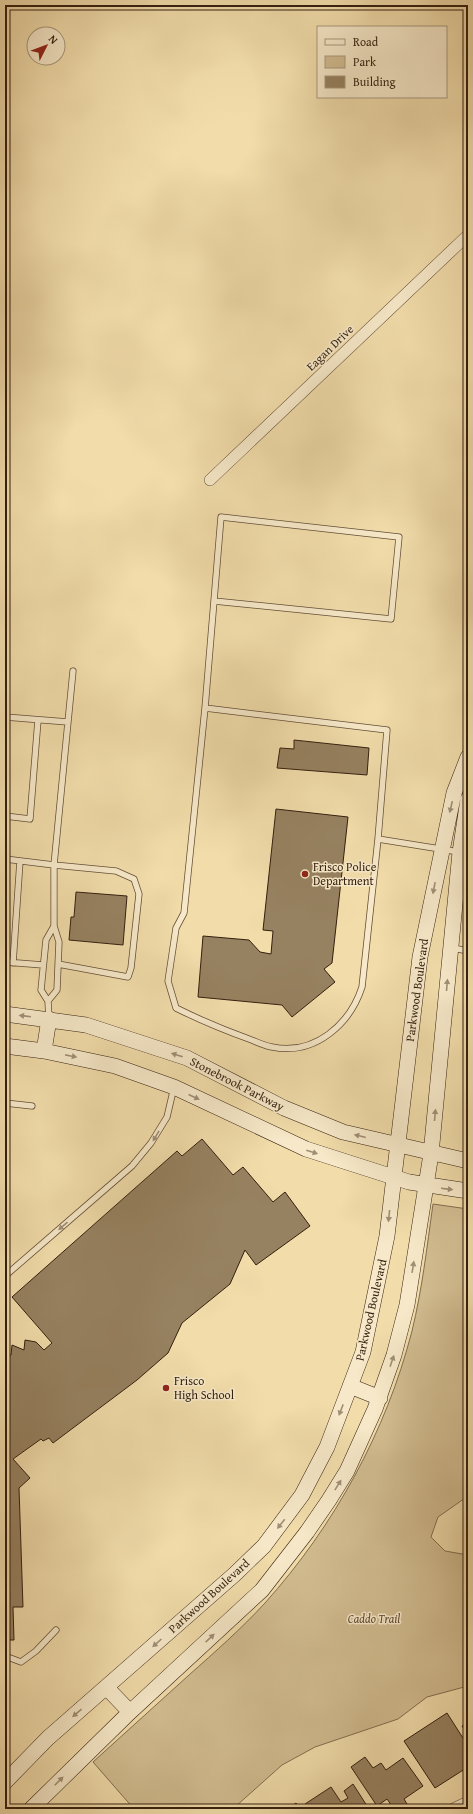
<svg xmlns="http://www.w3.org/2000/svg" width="473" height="1814" viewBox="0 0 473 1814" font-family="'Gentium Book Plus',serif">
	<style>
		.green { fill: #d1bc90; stroke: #826e50 }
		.building { fill: #968160; stroke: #341f0f }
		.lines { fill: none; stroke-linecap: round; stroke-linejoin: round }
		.lane-casing { stroke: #634e36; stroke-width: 7 }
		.street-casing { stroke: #634e36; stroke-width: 12 }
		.secondary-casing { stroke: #341f0f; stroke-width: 16 }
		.lane { stroke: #f6e8c8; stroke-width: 5.5 }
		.street { stroke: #f6e8c8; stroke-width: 11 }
		.secondary { stroke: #f6e8c8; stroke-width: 15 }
		.oneway { fill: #9f8e75 }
		.poi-dot { fill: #8f2418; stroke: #f6e8c8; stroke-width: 1.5 }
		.labels { text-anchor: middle; stroke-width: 3; stroke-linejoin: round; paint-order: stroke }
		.street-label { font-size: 12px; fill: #341f0f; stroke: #f6e8c8 }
		.poi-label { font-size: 12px; fill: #341f0f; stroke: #f6e8c8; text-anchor: start }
		.park-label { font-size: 12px; font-style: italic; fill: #5b462f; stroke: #f6e8c8 }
	</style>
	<rect width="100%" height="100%" fill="#f1dcaa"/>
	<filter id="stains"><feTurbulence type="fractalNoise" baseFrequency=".005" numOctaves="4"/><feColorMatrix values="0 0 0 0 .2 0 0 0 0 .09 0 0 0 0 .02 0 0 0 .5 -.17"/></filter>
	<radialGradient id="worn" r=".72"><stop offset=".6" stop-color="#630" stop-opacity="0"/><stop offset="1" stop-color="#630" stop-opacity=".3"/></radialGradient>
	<path class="green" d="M 433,1204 L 468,1209 L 468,1496 L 438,1517 L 431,1537 L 445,1551 L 468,1555 L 468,1686 L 427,1697 L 398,1719 L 315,1747 L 282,1765 L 235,1807 L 225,1809 L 134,1809 L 93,1762 C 125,1733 157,1704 189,1675 C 215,1652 241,1629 265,1603 C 334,1526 386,1432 412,1331 C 422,1290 427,1247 433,1204 Z"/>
	<path class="building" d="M 294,740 L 369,748 L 367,775 L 277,768 L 280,748 L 294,749 Z
		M 276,809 L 348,817 L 332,963 L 324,969 L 335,982 L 292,1017 L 282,1005 L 198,997 L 203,936 L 249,940 L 260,952 L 271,954 L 273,931 L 263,930 Z
		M 76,892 L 127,896 L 123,945 L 69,940 L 71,917 L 74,917 Z
		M 202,1139 L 233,1175 L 243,1167 L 273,1202 L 285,1192 L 310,1226 L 256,1265 L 245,1250 L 230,1284 L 182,1323 L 168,1353 L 137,1380 L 53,1443 L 49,1438 L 43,1441 L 41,1439 L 13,1459 L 30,1478 L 19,1488 L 23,1607 L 13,1607 L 14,1640 L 5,1640 L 5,1355 L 11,1355 L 12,1345 L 24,1350 L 25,1340 L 36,1342 L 44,1350 L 52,1343 L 12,1297 L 177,1151 L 182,1156 Z
		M 447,1713 L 468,1746 L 468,1767 L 435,1788 L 404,1741 Z
		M 468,1723 L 468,1735 L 462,1726 Z
		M 365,1757 L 373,1768 L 381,1763 L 386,1770 L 403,1758 L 423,1786 L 404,1799 L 407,1804 L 399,1809 L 394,1809 L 387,1799 L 377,1806 L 351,1767 Z
		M 353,1784 L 369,1809 L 308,1809 L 305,1804 L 331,1787 L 341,1802 L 348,1798 L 344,1791 Z
		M 296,1803 L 301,1809 L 288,1809 Z"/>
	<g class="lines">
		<defs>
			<path id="lane" d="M 205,708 L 387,730 L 378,839 L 362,987 C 350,1024 315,1056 272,1047 C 265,1046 257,1042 249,1039 C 224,1030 200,1020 176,1008 L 168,981 L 176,928 L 184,913 Z
				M 205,708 L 221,517 L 399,537 L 391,619 L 214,601
				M 5,717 L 68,722
				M 5,816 L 30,819 L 38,720
				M 378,839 L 459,852
				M 5,859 L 54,865 L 54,926
				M 453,948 L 468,951
				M 5,962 L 43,965
				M 13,963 L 20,861
				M 58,964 L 128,977 L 131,968 L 139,894 L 134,879 L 116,871 L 54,865 L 73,671
				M 48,1001 L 41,990 L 46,940 L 54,926 L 59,942 L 57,990 L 48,1001 L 49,1019
				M 5,1103 L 32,1106
				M 5,1276 L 132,1166 L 151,1143 L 167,1117 L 174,1087
				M 5,1656 L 21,1662 L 36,1651 L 56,1630"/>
			<path id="street" d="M 210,480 L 468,235
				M 453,1809 L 468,1802"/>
			<path id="secondary" d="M 5,1014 L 86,1025 L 187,1058 L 284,1108 L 343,1132 L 468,1161
				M 5,1046 L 44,1051 L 115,1066 L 174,1087 L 306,1149 L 409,1182 L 468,1191
				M 44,1051 L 49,1019
				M 350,1386 L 380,1398
				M 107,1688 L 130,1712
				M 5,1782 L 48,1738 L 235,1574 L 264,1546 L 302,1495 L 327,1447 L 363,1352 L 387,1236 L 420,957 L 454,793 L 468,757
				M 31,1809 L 130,1712 L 262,1590 L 307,1532 L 329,1500 L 347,1471 L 375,1409 L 394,1355 L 407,1305 L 431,1154 L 460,852 L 468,799"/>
		</defs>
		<use href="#lane" class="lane-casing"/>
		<use href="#street" class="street-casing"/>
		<use href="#secondary" class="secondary-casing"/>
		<use href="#lane" class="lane"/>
		<use href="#street" class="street"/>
		<use href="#secondary" class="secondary"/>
	</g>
	<defs><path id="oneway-solid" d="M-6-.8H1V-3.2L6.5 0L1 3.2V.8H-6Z"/></defs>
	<g class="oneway">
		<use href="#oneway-solid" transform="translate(451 807) rotate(103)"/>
		<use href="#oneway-solid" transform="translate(434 888) rotate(101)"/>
		<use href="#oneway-solid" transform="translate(447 985) rotate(-85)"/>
		<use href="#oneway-solid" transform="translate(25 1016) rotate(-173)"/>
		<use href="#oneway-solid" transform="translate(177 1055) rotate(-162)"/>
		<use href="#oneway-solid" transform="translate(71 1056) rotate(11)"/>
		<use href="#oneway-solid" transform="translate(194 1097) rotate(25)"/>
		<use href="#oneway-solid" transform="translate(435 1115) rotate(-85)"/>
		<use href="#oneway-solid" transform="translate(156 1136) rotate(121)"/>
		<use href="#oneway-solid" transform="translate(360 1136) rotate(-166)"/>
		<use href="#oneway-solid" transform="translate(312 1152) rotate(18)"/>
		<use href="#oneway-solid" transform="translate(447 1189) rotate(7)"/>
		<use href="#oneway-solid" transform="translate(389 1216) rotate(96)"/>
		<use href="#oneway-solid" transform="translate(63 1226) rotate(139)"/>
		<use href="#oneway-solid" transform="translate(413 1267) rotate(-81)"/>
		<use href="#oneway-solid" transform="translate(392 1361) rotate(-71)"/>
		<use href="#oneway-solid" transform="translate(341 1410) rotate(111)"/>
		<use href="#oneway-solid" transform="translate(338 1485) rotate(-58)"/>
		<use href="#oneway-solid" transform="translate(281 1524) rotate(128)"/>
		<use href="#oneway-solid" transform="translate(210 1638) rotate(-43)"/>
		<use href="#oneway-solid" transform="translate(157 1643) rotate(138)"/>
		<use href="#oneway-solid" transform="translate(77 1713) rotate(139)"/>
		<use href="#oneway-solid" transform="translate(59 1781) rotate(-45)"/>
	</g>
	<g class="poi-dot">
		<circle cx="305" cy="874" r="4"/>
		<circle cx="166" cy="1388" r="4"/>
	</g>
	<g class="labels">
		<g class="street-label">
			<text transform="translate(330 348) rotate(-44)" y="4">Eagan Drive</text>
			<text transform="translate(417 990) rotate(-82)" y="4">Parkwood Boulevard</text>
			<text transform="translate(237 1084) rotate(27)" y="4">Stonebrook Parkway</text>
			<text transform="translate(371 1310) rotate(-77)" y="4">Parkwood Boulevard</text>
			<text transform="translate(209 1596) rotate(-42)" y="4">Parkwood Boulevard</text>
		</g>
		<g class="poi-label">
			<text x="313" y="871">Frisco Police<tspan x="313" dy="14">Department</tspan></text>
			<text x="174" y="1385">Frisco<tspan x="174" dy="14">High School</tspan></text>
		</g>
		<g class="park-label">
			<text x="374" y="1623">Caddo Trail</text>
		</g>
	</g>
	<rect width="473" height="1814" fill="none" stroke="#f1dcaa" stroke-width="20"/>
	<rect x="6" y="6" width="461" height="1802" fill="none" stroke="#341f0f" stroke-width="2"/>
	<rect x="10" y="10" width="453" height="1794" fill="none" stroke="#341f0f"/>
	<rect x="317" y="26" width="130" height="72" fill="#f6e8c8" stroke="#a8987e"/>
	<rect x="325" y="39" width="20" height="6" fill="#f6e8c8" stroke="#a8987e"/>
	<text x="353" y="46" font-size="12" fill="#341f0f">Road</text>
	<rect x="325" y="56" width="20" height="12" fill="#d1bc90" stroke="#a8987e"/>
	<text x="353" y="66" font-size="12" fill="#341f0f">Park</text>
	<rect x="325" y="76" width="20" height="12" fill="#968160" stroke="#a8987e"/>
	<text x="353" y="86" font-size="12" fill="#341f0f">Building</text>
	<g transform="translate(46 46) rotate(48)"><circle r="19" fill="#f6e8c8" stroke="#a8987e"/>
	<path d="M0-3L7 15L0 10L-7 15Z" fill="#8f2418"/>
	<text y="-6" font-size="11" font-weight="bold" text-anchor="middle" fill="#341f0f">N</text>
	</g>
	<rect width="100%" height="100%" filter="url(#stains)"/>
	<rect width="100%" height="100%" fill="url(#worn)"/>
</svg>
